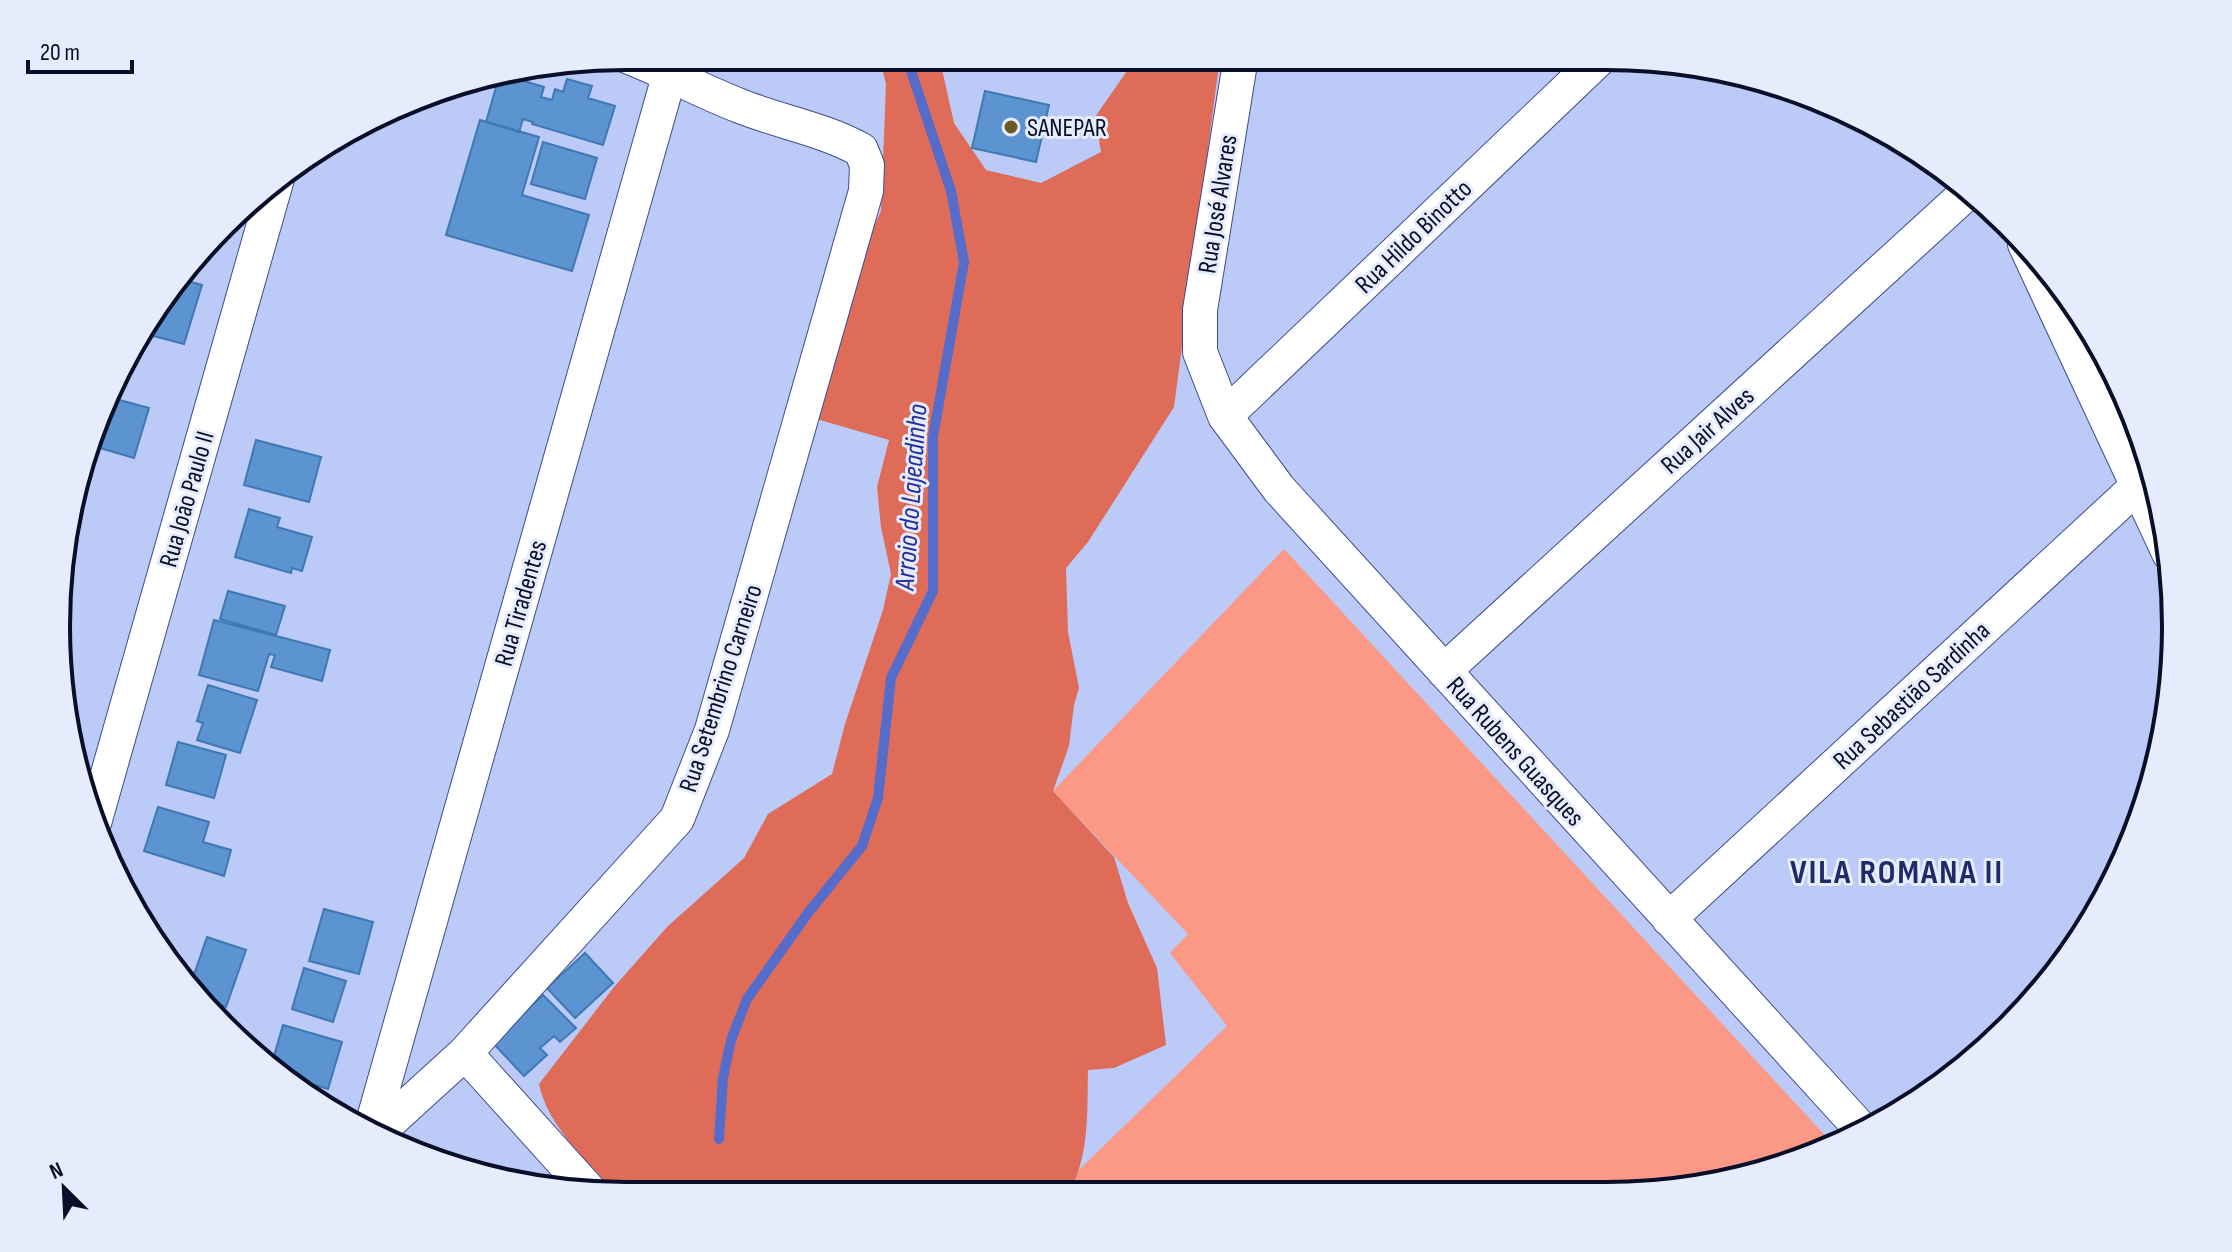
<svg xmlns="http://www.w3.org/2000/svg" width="2232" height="1252" viewBox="0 0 2232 1252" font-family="'Sofia Sans Condensed',sans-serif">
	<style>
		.green { fill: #fb9886 }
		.forest { fill: #de6c59 }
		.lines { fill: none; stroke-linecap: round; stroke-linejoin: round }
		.stream { stroke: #566cca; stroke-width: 10 }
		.building { fill: #5b94d0; stroke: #3f78b2; stroke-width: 2 }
		.minor-casing { stroke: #3c4c8d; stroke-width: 36 }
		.minor { stroke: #fff; stroke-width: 34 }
		.poi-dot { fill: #6b5b28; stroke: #e7ecfc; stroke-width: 3 }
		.labels { text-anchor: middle; stroke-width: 6; stroke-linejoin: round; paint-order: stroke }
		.poi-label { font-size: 26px; fill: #090e29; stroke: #e7ecfc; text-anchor: start }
		.street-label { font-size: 26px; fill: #090e29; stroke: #e7ecfc }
		.water-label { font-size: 28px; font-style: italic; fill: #252e9d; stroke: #e7ecfc }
		.district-label { font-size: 34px; font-weight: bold; letter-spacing: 2px; fill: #1f2a68; stroke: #e7ecfc }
		.rim { fill: none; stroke: #090e29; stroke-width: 4 }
	</style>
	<rect width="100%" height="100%" fill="#bccaf7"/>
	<path class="green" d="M 1284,549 L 1833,1144 L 1790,1166 L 1680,1191 L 1055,1193 L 1227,1026 L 1170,953 L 1188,934 L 1053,791 Z"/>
	<path class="forest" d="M 879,56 L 939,56 L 954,123 L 986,170 L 1041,183 L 1101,152 L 1095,117 L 1127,71 L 1129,57 L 1220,57 L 1174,407 L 1088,542 L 1066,568 L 1068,632 L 1079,688 L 1074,705 L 1069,746 L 1053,791 L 1114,857 L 1128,903 L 1157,968 L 1166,1045 L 1114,1068 L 1088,1070 C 1087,1111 1090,1158 1068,1193 L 617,1195 C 589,1162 548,1128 539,1084 L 614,987 L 667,927 L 744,858 L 768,814 L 832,774 L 845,724 L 883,610 L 891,574 L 881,527 L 877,487 L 889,440 L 813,418 L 847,286 L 881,211 L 886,84 Z"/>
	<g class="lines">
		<path class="stream" d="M 719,1139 L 723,1078 L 731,1040 L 747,999 L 808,913 L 862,846 L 878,798 L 891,678 L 933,591 L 933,437 L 964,262 L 951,191 L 906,56"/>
	</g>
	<path class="building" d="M 507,76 L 544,87 L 541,97 L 552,100 L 555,89 L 563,92 L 567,79 L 592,86 L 588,98 L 615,106 L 603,145 L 532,124 L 533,122 L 523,119 L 519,132 L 486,122 L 499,77 Z
		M 985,91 L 1049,105 L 1036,162 L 972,148 Z
		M 480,120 L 539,137 L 522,195 L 589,215 L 572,271 L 446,235 Z
		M 543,142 L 597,158 L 585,199 L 531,184 Z
		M 180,279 L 202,285 L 184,344 L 142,333 L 152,309 Z
		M 112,398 L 149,408 L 134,458 L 90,445 Z
		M 256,440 L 321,457 L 309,502 L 244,485 Z
		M 249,509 L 280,518 L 277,527 L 312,537 L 302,571 L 292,568 L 291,573 L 235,557 Z
		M 228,591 L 285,606 L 276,635 L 220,619 Z
		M 62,613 L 68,615 L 59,643 Z
		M 214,620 L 330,650 L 322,681 L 271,667 L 275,655 L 269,654 L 258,691 L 199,675 Z
		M 208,685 L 257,700 L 240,753 L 197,740 L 203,723 L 197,721 Z
		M 178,742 L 226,755 L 214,798 L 166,785 Z
		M 158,807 L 209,822 L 203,842 L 231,850 L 224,876 L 144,851 Z
		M 324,909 L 373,922 L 359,974 L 309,961 Z
		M 207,937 L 246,950 L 226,1007 L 193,995 L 189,989 Z
		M 585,953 L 613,983 L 575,1018 L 547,988 Z
		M 304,968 L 346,981 L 333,1022 L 292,1009 Z
		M 543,995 L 576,1028 L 560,1042 L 554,1036 L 540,1048 L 547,1055 L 524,1076 L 492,1042 Z
		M 283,1025 L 342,1042 L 328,1089 L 289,1077 L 272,1063 Z"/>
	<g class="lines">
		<defs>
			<path id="minor" d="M 1241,57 L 1200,310 L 1200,352 L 1225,416 L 1279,489 L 1862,1130
				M 2025,244 L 2169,553
				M 1225,416 L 1601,57
				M 1444,671 L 1971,189
				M 94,823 L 278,175
				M 1669,919 L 2154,471
				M 465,1053 L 593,1195
				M 370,1133 L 670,73
				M 375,1135 L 465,1053 L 677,819 L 712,730 L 866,191 L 867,165 L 861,150 C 823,129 780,122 740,106 C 701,91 665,71 627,56"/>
		</defs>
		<use href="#minor" class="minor-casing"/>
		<use href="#minor" class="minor"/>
	</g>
	<circle class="poi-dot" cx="1011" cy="127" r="8"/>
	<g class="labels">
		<g class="poi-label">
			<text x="1027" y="136">SANEPAR</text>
		</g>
		<g class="street-label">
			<text transform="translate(1217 204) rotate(-81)" y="9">Rua José Alvares</text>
			<text transform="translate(1413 236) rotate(-44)" y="9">Rua Hildo Binotto</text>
			<text transform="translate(1707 430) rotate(-42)" y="9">Rua Jair Alves</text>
			<text transform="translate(186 499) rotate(-74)" y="9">Rua João Paulo II</text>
			<text transform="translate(520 603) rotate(-74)" y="9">Rua Tiradentes</text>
			<text transform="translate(720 688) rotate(-72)" y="9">Rua Setembrino Carneiro</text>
			<text transform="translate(1911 695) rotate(-43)" y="9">Rua Sebastião Sardinha</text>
			<text transform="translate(1516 751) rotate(48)" y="9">Rua Rubens Guasques</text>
		</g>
		<g class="water-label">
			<text transform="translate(910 497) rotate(-86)" y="10">Arroio do Lajeadinho</text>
		</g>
		<g class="district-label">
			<text x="1897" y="883">VILA ROMANA II</text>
		</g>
	</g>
	<path d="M0 0H2232V1252H0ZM626 70H1606A556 556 0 0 1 2162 626V626A556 556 0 0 1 1606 1182H626A556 556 0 0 1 70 626V626A556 556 0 0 1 626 70Z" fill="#e7ecfc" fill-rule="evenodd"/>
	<path class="rim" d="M626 70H1606A556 556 0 0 1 2162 626V626A556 556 0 0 1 1606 1182H626A556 556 0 0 1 70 626V626A556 556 0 0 1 626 70Z"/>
	<g transform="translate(64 1188) rotate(336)" stroke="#e7ecfc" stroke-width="6" paint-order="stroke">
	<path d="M0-6L14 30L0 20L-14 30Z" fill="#090e29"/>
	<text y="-12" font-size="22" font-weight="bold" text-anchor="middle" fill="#090e29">N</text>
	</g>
	<path d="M28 60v12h104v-12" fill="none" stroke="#090e29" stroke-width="4"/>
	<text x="40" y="60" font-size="24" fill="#090e29" stroke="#e7ecfc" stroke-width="6" paint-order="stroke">20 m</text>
</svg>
